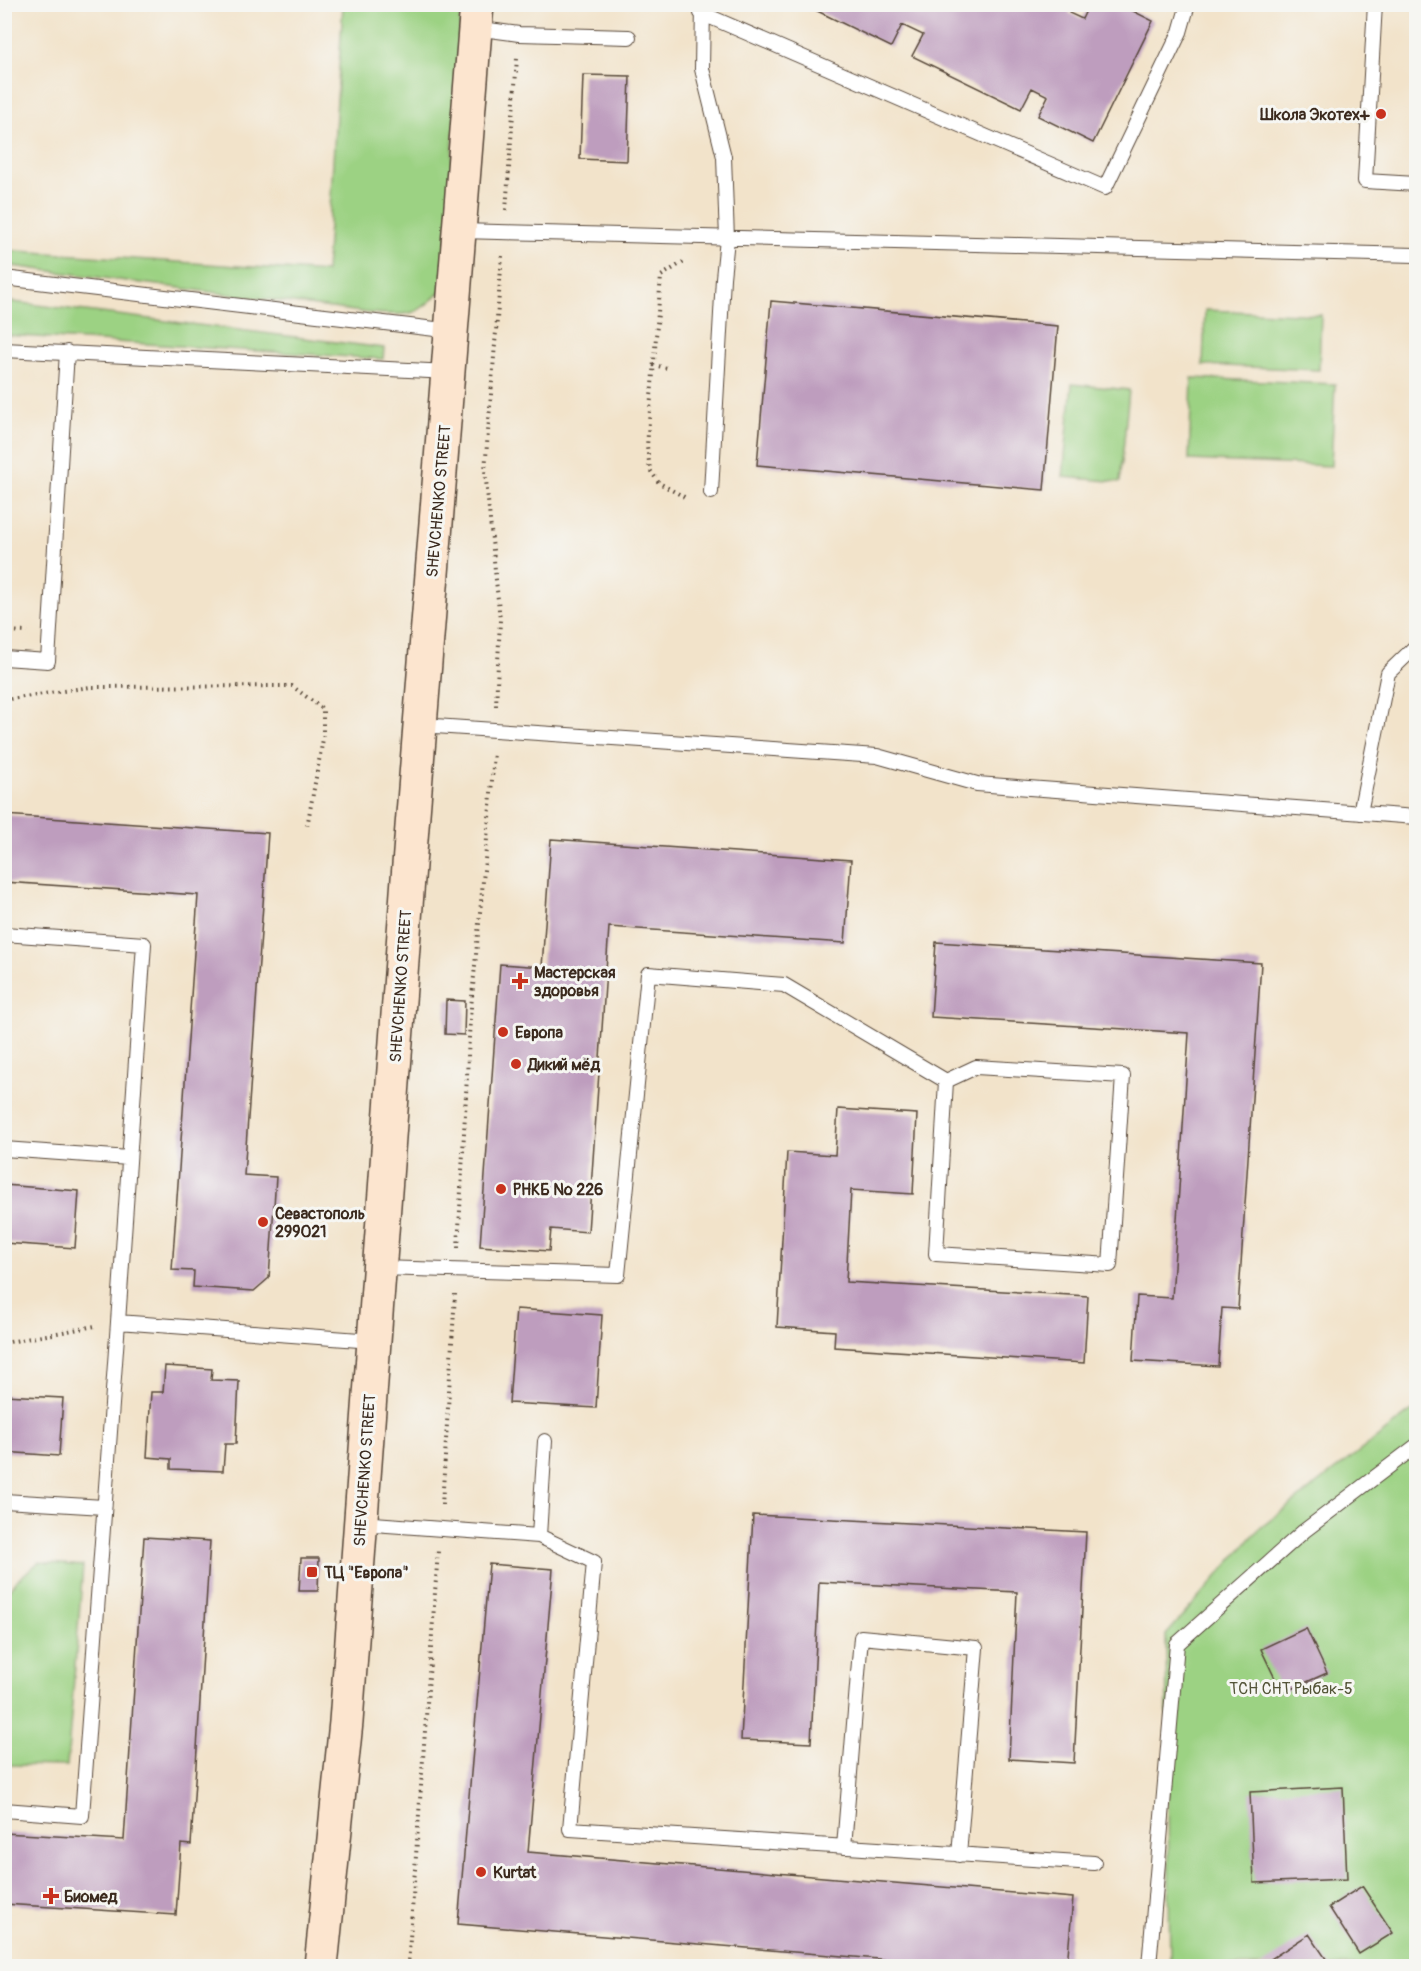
<svg xmlns="http://www.w3.org/2000/svg" width="1421" height="1971" viewBox="0 0 1421 1971" font-family="Pangolin,sans-serif">
	<style>
		.green { fill: #9cd283; stroke: #6c7e50; stroke-width: 1.5 }
		.building { fill: #be9dbe }
		.lines { fill: none; stroke-linecap: round; stroke-linejoin: round }
		.lane-casing { stroke: #564638; stroke-width: 16 }
		.secondary-casing { stroke: #564638; stroke-width: 36 }
		.path { stroke: #564638; stroke-width: 4; stroke-dasharray: 1.5 4.5; stroke-linecap: butt }
		.lane { stroke: #fff; stroke-width: 14 }
		.secondary { stroke: #fce5cf; stroke-width: 33 }
		.poi-dot { fill: #c8321e; stroke: #f6f6f2; stroke-width: 2 }
		.labels { text-anchor: middle; stroke-width: 6; stroke-linejoin: round; paint-order: stroke }
		.poi-label { font-size: 16px; font-weight: bold; fill: #3b2a1e; stroke: #f6f6f2; text-anchor: start }
		.street-label { font-size: 16px; fill: #3b2a1e; stroke: #f6f6f2 }
		.park-label { font-size: 16px; fill: #535437; stroke: #f6f6f2 }
	</style>
	<rect width="100%" height="100%" fill="#f6f6f2"/>
	<filter id="ink" filterUnits="userSpaceOnUse"><feTurbulence type="fractalNoise" baseFrequency=".0167" numOctaves="2"/><feDisplacementMap in="SourceGraphic" scale="12" xChannelSelector="R" yChannelSelector="G"/><feConvolveMatrix kernelMatrix="1 2 1 2 8 2 1 2 1" color-interpolation-filters="sRGB"/></filter>
	<filter id="wash" filterUnits="userSpaceOnUse"><feTurbulence type="fractalNoise" baseFrequency=".008" numOctaves="4" result="noise"/><feDisplacementMap in="SourceGraphic" scale="24" xChannelSelector="R" yChannelSelector="G"/><feGaussianBlur stdDeviation="1.35" result="paint"/><feColorMatrix in="noise" values="0 0 0 0 0 0 0 0 0 0 0 0 0 0 0 0 0 1.4 0 .05"/><feComposite in="paint" operator="in"/></filter>
	<g filter="url(#wash)">
		<rect width="100%" height="100%" fill="#f2e3ca"/>
		<path class="green" d="M 343,5 L 461,5 L 445,287 C 414,319 412,315 369,313 L 5,265 L 4,250 L 326,272 Z
			M 5,301 L 384,348 L 383,359 L 5,335 Z
			M 1205,310 L 1321,315 L 1319,370 L 1203,365 Z
			M 1192,378 L 1335,384 L 1331,466 L 1189,460 Z
			M 1072,384 L 1129,390 L 1120,482 L 1063,477 Z
			M 1416,1410 L 1416,1966 L 1170,1966 L 1166,1635 L 1259,1529 L 1409,1413 Z
			M 39,1562 L 83,1566 L 67,1766 L 5,1765 L 5,1594 L 15,1582 Z"/>
		<g id="blocks">
			<path class="building" d="M 803,4 L 1073,4 L 1069,13 L 1082,19 L 1089,4 L 1119,4 L 1153,21 L 1093,143 L 1038,116 L 1048,96 L 1032,88 L 1021,109 L 912,56 L 923,35 L 902,25 L 891,47 Z
				M 583,75 L 630,76 L 627,161 L 580,159 Z
				M 771,301 L 1058,326 L 1044,490 L 757,465 Z
				M 4,815 L 268,833 L 244,1175 L 276,1177 L 269,1278 L 254,1291 L 193,1287 L 194,1271 L 172,1270 L 198,895 L 4,882 Z
				M 551,839 L 851,860 L 845,943 L 609,927 L 588,1232 L 551,1229 L 549,1251 L 480,1246 L 500,964 L 542,967 Z
				M 936,942 L 1261,963 L 1238,1309 L 1222,1308 L 1218,1366 L 1133,1361 L 1137,1296 L 1172,1298 L 1189,1033 L 931,1017 Z
				M 446,1000 L 465,1001 L 464,1035 L 445,1034 Z
				M 838,1109 L 917,1114 L 913,1194 L 851,1190 L 846,1282 L 1088,1296 L 1084,1363 L 834,1347 L 835,1331 L 777,1327 L 787,1152 L 835,1155 Z
				M 4,1185 L 79,1191 L 75,1248 L 4,1243 Z
				M 516,1309 L 602,1315 L 596,1408 L 509,1403 Z
				M 165,1366 L 212,1369 L 211,1380 L 239,1381 L 236,1444 L 225,1444 L 223,1471 L 171,1469 L 171,1459 L 147,1457 L 151,1392 L 163,1392 Z
				M 4,1395 L 63,1398 L 59,1456 L 4,1452 Z
				M 753,1515 L 1086,1532 L 1074,1763 L 1009,1759 L 1017,1592 L 819,1582 L 811,1743 L 741,1740 Z
				M 144,1537 L 210,1541 L 191,1845 L 181,1844 L 176,1915 L 4,1904 L 4,1833 L 124,1840 Z
				M 301,1558 L 319,1558 L 318,1591 L 299,1591 Z
				M 489,1564 L 553,1569 L 528,1852 L 1073,1898 L 1067,1966 L 963,1966 L 458,1924 Z
				M 1306,1628 L 1327,1673 L 1282,1693 L 1261,1649 Z
				M 1343,1787 L 1347,1879 L 1254,1883 L 1250,1792 Z
				M 1362,1886 L 1393,1933 L 1359,1954 L 1329,1907 Z
				M 1309,1934 L 1331,1966 L 1260,1966 Z"/>
		</g>
	</g>
	<g filter="url(#ink)">
		<use href="#blocks" fill-opacity="0" stroke="#564638" stroke-width="1.5"/>
		<g class="lines">
			<defs>
				<path id="lane" d="M 1375,4 L 1365,181 L 1416,184
					M 703,5 L 702,69 L 724,157 L 727,239 L 723,278 L 711,492
					M 701,13 L 1105,188 L 1180,32 L 1188,4
					M 475,28 L 519,34 L 629,37
					M 460,231 L 1416,255
					M 4,278 L 452,331
					M 4,350 L 449,372
					M 4,658 L 48,661 L 67,352
					M 420,725 L 877,756 L 977,784 L 1416,817
					M 1360,813 L 1388,673 L 1416,646
					M 4,934 L 144,944 L 118,1322 L 373,1341
					M 4,1149 L 129,1158
					M 379,1268 L 618,1275 L 648,974 L 784,985 L 946,1081 L 936,1254 L 1110,1265 L 1123,1076 L 976,1067 L 946,1081
					M 4,1501 L 104,1507
					M 360,1523 L 539,1536 L 545,1441
					M 539,1536 L 594,1562 L 570,1829 L 1094,1863
					M 4,1810 L 82,1816 L 118,1322
					M 844,1847 L 861,1637 L 976,1648 L 959,1855
					M 1149,1966 L 1177,1644 L 1304,1531 L 1416,1446"/>
				<path id="secondary" d="M 321,1966 L 346,1722 L 409,865 L 477,4"/>
			</defs>
			<use href="#lane" class="lane-casing"/>
			<use href="#secondary" class="secondary-casing"/>
			<path class="path" d="M 506,210 L 517,58
				M 683,262 L 661,276 L 647,446 L 650,470 L 659,483 L 688,499
				M 653,365 L 667,368
				M 4,631 L 28,632
				M 4,700 L 90,687 L 292,686 L 323,709 L 323,739 L 307,827
				M 496,706 L 500,620 L 485,470 L 502,256
				M 458,1248 L 470,1018 L 490,807 L 494,752
				M 4,1343 L 95,1326
				M 442,1505 L 455,1294
				M 278,1966 L 283,1965
				M 408,1966 L 438,1551"/>
			<use href="#lane" class="lane"/>
			<use href="#secondary" class="secondary"/>
		</g>
	</g>
	<g class="poi-dot">
		<circle cx="1381" cy="114" r="6"/>
		<path d="M517 972h6v6h6v6h-6v6h-6v-6h-6v-6h6z"/>
		<circle cx="503" cy="1032" r="6"/>
		<circle cx="516" cy="1064" r="6"/>
		<circle cx="501" cy="1189" r="6"/>
		<circle cx="263" cy="1222" r="6"/>
		<rect x="306" y="1566" width="12" height="12" rx="3"/>
		<circle cx="481" cy="1872" r="6"/>
		<path d="M48 1887h6v6h6v6h-6v6h-6v-6h-6v-6h6z"/>
	</g>
	<g class="labels">
		<g class="poi-label">
			<text x="1369" y="120" text-anchor="end">Школа Экотех+</text>
			<text x="534" y="978">Мастерская<tspan x="534" dy="18">здоровья</tspan></text>
			<text x="515" y="1038">Европа</text>
			<text x="528" y="1070">Дикий мёд</text>
			<text x="513" y="1195">РНКБ № 226</text>
			<text x="275" y="1219">Севастополь<tspan x="275" dy="18">299021</tspan></text>
			<text x="324" y="1578">ТЦ "Европа"</text>
			<text x="493" y="1878">Kurtat</text>
			<text x="64" y="1902">Биомед</text>
		</g>
		<g class="street-label">
			<text transform="translate(438 501) rotate(-85)" y="6">SHEVCHENKO STREET</text>
			<text transform="translate(400 986) rotate(-86)" y="6">SHEVCHENKO STREET</text>
			<text transform="translate(364 1470) rotate(-86)" y="6">SHEVCHENKO STREET</text>
		</g>
		<g class="park-label">
			<text x="1291" y="1694">ТСН СНТ Рыбак-5</text>
		</g>
	</g>
	<rect width="1421" height="1971" fill="none" stroke="#f6f6f2" stroke-width="24"/>
</svg>
